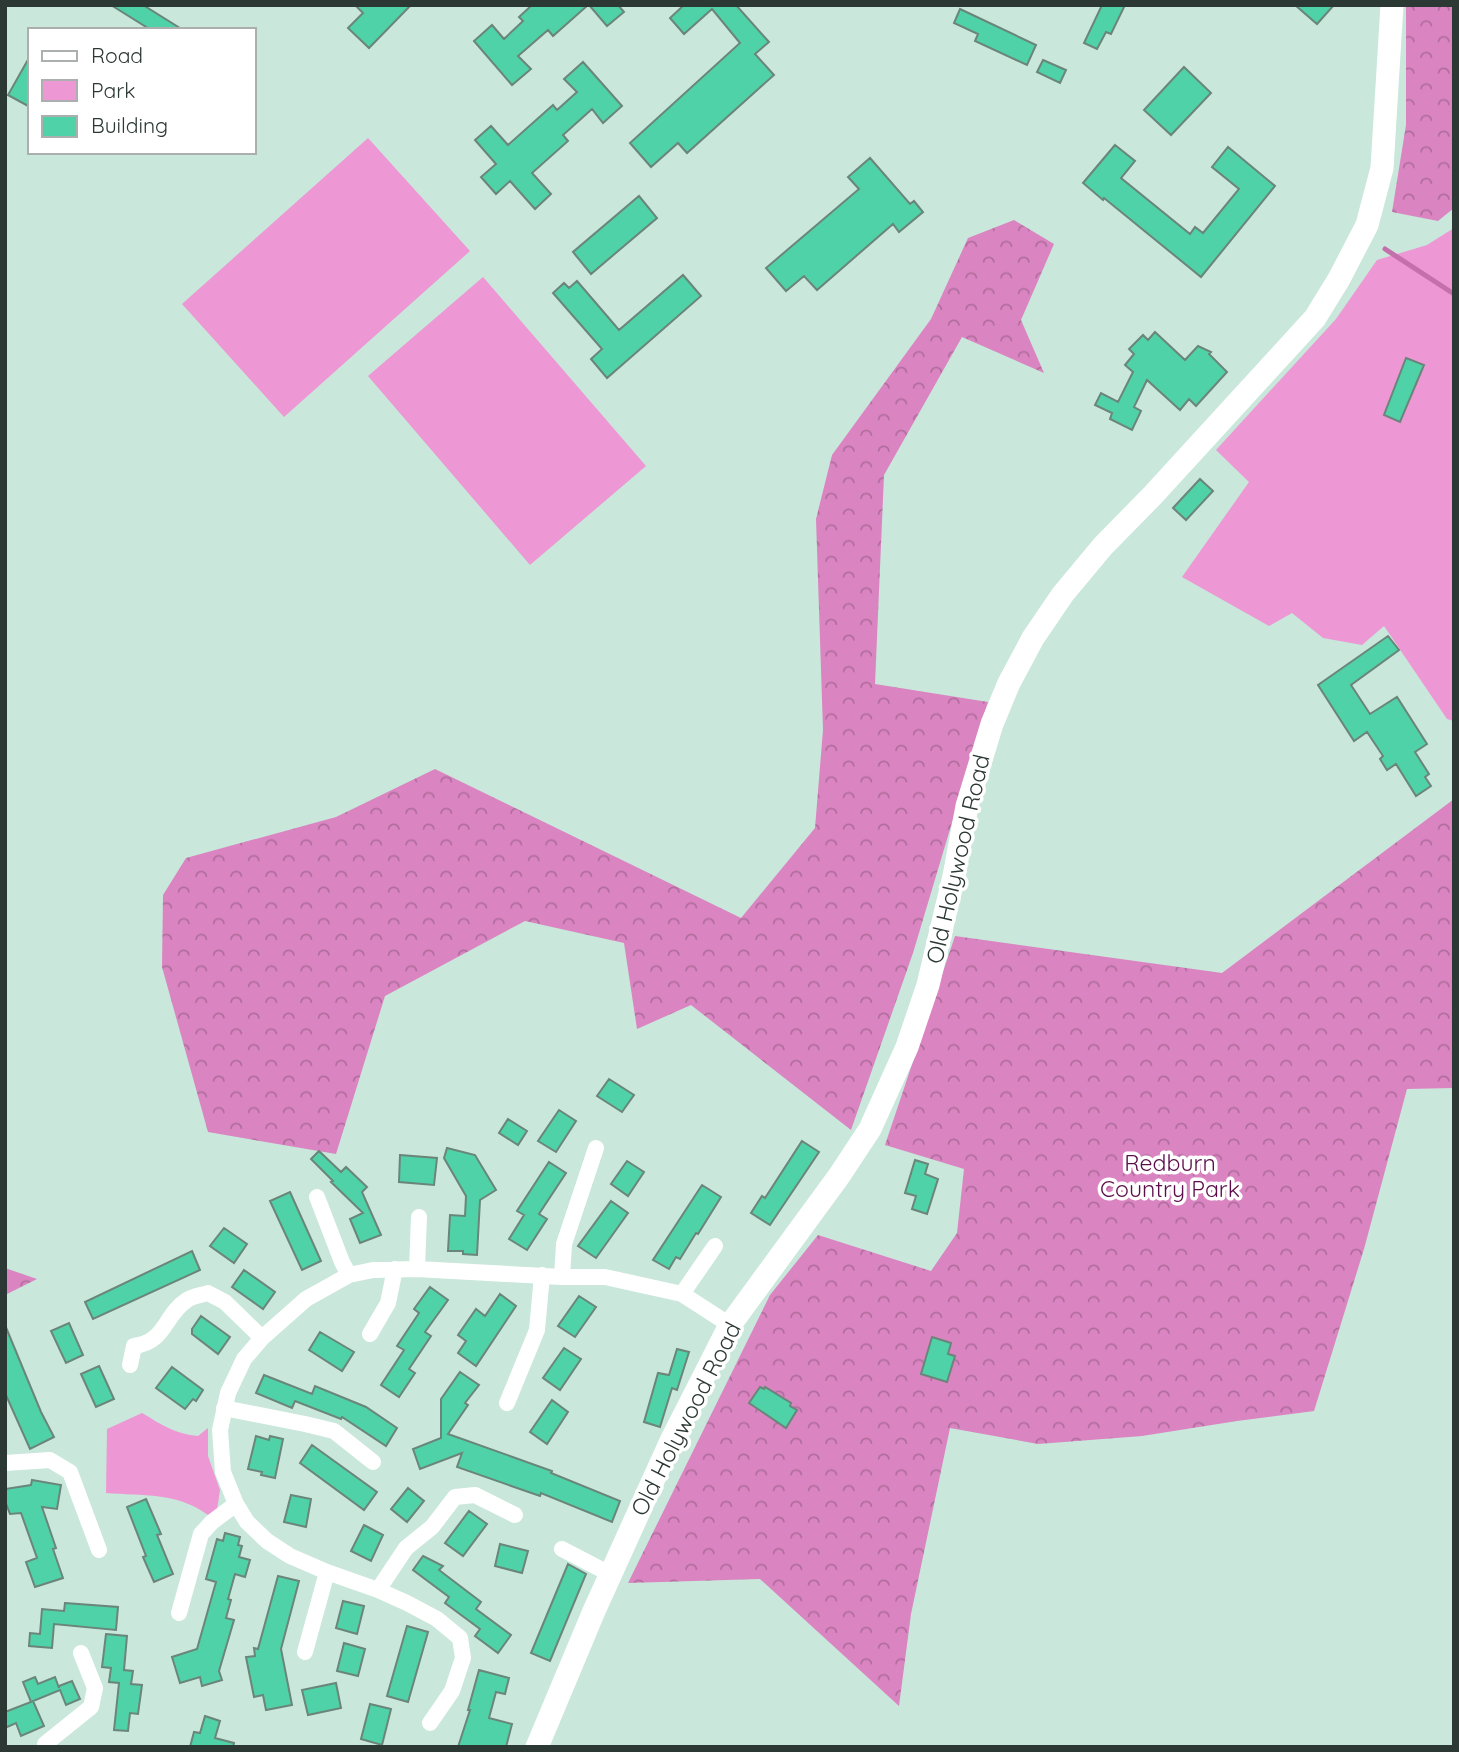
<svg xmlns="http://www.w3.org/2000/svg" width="1459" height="1752" viewBox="0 0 1459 1752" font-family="Quicksand,sans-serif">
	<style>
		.green { fill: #ed97d4 }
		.forest { fill: url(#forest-crowns) }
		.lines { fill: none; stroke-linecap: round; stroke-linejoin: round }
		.stream { stroke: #c470ad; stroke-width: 5 }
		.building { fill: #50d2a8; stroke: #6a857a; stroke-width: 2 }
		.street { stroke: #fff; stroke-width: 16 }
		.secondary { stroke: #fff; stroke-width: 23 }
		.labels { text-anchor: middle; stroke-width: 7; stroke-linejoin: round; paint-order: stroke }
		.street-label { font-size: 23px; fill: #2c3833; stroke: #fff }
		.park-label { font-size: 23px; fill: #5b0e4b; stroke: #fff }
	</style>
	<defs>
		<pattern id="forest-crowns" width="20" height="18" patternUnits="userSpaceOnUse" patternTransform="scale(1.75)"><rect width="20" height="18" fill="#da84c1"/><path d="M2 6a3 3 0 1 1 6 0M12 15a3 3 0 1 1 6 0" fill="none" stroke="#b16d9d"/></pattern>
	</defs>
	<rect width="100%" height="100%" fill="#c9e7da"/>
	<path class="green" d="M 368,138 L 470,251 L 284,417 L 182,304 Z
		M 1454,228 L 1454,721 L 1447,719 L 1384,626 L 1362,645 L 1323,638 L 1292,613 L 1269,626 L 1182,577 L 1249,482 L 1216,450 L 1336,319 L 1377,260 L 1427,245 Z
		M 483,277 L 646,466 L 530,565 L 368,376 Z
		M 142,1413 C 162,1425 175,1434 198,1436 L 208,1428 L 208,1456 L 220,1490 L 217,1510 L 208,1515 C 177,1492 143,1496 106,1493 L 107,1429 Z"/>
	<path class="forest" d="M 1406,5 L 1454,5 L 1454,208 L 1438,221 L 1392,212 L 1406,125 Z
		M 1014,220 L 1054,244 L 1021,320 L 1044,373 L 962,337 L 884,475 L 875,684 L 988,702 L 913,953 L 851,1130 L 691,1005 L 637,1029 L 624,943 L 525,921 L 385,996 L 336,1154 L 208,1132 L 162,967 L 163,895 L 186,858 L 336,817 L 435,769 L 741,918 L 815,828 L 823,730 L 816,519 L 832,455 L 931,319 L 968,238 Z
		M 1454,799 L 1454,1088 L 1407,1089 L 1364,1249 L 1314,1411 L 1237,1421 L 1142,1436 L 1038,1444 L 950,1428 L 911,1614 L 899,1706 L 760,1579 L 628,1583 L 770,1295 L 818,1235 L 931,1271 L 957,1233 L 964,1169 L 885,1145 L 955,936 L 1222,973 Z
		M 5,1268 L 37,1279 L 5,1295 Z"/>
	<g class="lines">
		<path class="stream" d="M 1385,249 L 1454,294"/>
	</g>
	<path class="building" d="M 111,5 L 143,5 L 183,30 L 151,30 Z
		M 355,5 L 411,5 L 369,48 L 348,28 L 363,13 Z
		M 532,5 L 588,5 L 553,36 L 548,30 L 518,56 L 531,69 L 512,85 L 474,41 L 492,25 L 504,39 L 523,21 L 519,17 Z
		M 589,5 L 618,5 L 624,12 L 607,26 Z
		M 684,5 L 736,5 L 769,42 L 755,54 L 774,75 L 687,153 L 678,143 L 651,167 L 630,143 L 740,43 L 712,9 L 684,34 L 670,18 Z
		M 1102,5 L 1125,5 L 1111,34 L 1106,32 L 1097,49 L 1084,43 Z
		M 1295,5 L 1334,5 L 1317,24 Z
		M 960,9 L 1036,45 L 1027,65 L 975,41 L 978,34 L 954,23 Z
		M 30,56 L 30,107 L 8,95 Z
		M 1043,60 L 1066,70 L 1060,83 L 1037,72 Z
		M 583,62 L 622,106 L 603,123 L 592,109 L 563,135 L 568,141 L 532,173 L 551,194 L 535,209 L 510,181 L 496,194 L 481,177 L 496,164 L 475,140 L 491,126 L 508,145 L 553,105 L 557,110 L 577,92 L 564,79 Z
		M 1184,67 L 1211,93 L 1171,135 L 1144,110 Z
		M 1115,145 L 1135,161 L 1121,178 L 1190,234 L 1195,227 L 1203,233 L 1239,189 L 1212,167 L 1228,147 L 1275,186 L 1201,277 L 1104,198 L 1103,200 L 1083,183 Z
		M 870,158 L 910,204 L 914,201 L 923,212 L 899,232 L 893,224 L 817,290 L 804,276 L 786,291 L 766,268 L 859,189 L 848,177 Z
		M 639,196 L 657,218 L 591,274 L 573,252 Z
		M 683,275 L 701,296 L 607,378 L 591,359 L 602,349 L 553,293 L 564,283 L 569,288 L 577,281 L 619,330 Z
		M 1155,332 L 1185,360 L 1198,346 L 1211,352 L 1209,354 L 1227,372 L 1196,406 L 1189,399 L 1180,410 L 1147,380 L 1134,407 L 1141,411 L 1132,430 L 1110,419 L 1112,413 L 1095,405 L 1101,393 L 1118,402 L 1133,372 L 1125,365 L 1134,354 L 1129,349 L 1143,335 L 1148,340 Z
		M 1406,358 L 1424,365 L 1400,422 L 1384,415 Z
		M 1200,479 L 1213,491 L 1186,520 L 1173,508 Z
		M 1388,636 L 1399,650 L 1351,685 L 1370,714 L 1397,697 L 1427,744 L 1415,752 L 1429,774 L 1425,777 L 1431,786 L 1416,796 L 1396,764 L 1387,770 L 1380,759 L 1383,756 L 1367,732 L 1354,741 L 1318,685 Z
		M 609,1079 L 634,1095 L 622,1112 L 597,1096 Z
		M 559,1110 L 576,1121 L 556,1152 L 538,1141 Z
		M 508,1119 L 527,1131 L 518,1145 L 499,1133 Z
		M 802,1141 L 819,1152 L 770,1225 L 751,1213 L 762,1196 L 765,1198 Z
		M 447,1148 L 475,1155 L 496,1190 L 480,1200 L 477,1255 L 463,1254 L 463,1251 L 448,1251 L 450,1215 L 465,1216 L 466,1196 L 444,1158 Z
		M 319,1151 L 341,1172 L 346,1167 L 367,1187 L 362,1192 L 381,1235 L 360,1243 L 350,1219 L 363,1213 L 331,1182 L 333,1181 L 311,1159 Z
		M 400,1155 L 437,1158 L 434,1185 L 399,1182 Z
		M 915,1160 L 928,1164 L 925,1174 L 938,1179 L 927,1214 L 912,1209 L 916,1196 L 905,1193 Z
		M 627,1161 L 644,1172 L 628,1196 L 611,1184 Z
		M 549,1162 L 566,1173 L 539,1214 L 547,1219 L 527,1250 L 509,1239 L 524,1215 L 517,1211 Z
		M 702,1185 L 721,1197 L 698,1234 L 696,1233 L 680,1259 L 676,1257 L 669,1269 L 653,1260 Z
		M 290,1192 L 321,1261 L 302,1270 L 270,1201 Z
		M 611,1201 L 628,1213 L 596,1258 L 578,1246 Z
		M 224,1228 L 247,1244 L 234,1263 L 210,1246 Z
		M 192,1251 L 200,1270 L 93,1319 L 85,1302 Z
		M 244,1270 L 275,1292 L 263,1309 L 232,1287 Z
		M 430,1287 L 448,1300 L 425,1332 L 431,1336 L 409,1369 L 415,1373 L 399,1397 L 381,1385 L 404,1350 L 397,1346 L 419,1313 L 414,1309 Z
		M 500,1294 L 516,1306 L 476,1366 L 458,1353 L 466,1341 L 458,1335 L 476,1309 L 485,1316 Z
		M 579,1296 L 596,1307 L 575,1337 L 558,1326 Z
		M 201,1316 L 230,1337 L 218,1354 L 192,1334 L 192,1329 Z
		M 69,1323 L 83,1355 L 66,1363 L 51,1331 Z
		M 5,1325 L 41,1412 L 54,1437 L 30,1449 L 5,1393 Z
		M 320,1332 L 354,1352 L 342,1371 L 309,1350 Z
		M 932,1337 L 951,1343 L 948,1354 L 955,1356 L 947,1382 L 921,1374 Z
		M 564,1348 L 581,1359 L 560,1390 L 543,1378 Z
		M 677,1349 L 689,1352 L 677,1390 L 672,1388 L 660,1427 L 644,1422 L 658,1373 L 669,1375 Z
		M 99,1366 L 114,1399 L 96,1407 L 81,1374 Z
		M 172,1367 L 203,1390 L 196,1401 L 193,1399 L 185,1409 L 156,1388 Z
		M 460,1372 L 479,1385 L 465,1403 L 468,1405 L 448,1434 L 552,1471 L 551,1473 L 620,1501 L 612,1522 L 541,1493 L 540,1496 L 457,1467 L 462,1453 L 420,1469 L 413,1449 L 441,1438 L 441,1399 Z
		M 264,1375 L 312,1394 L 315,1386 L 366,1407 L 397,1428 L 386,1446 L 342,1417 L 341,1419 L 295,1401 L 292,1408 L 256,1393 Z
		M 760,1387 L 764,1389 L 765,1387 L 791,1403 L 790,1406 L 797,1410 L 786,1428 L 749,1403 Z
		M 552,1400 L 568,1412 L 547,1444 L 530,1432 Z
		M 256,1436 L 269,1440 L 270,1436 L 283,1439 L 275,1478 L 261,1475 L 262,1472 L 248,1469 Z
		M 312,1445 L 377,1492 L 364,1510 L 300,1463 Z
		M 32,1480 L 61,1485 L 57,1509 L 42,1507 L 56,1548 L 53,1549 L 63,1578 L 35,1587 L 26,1562 L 37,1558 L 21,1513 L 10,1514 L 5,1501 L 5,1489 L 31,1485 Z
		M 408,1488 L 424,1501 L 407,1522 L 391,1509 Z
		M 291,1495 L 311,1499 L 306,1527 L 284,1522 Z
		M 146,1499 L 161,1534 L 157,1535 L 173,1574 L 154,1582 L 143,1557 L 146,1556 L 127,1507 Z
		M 469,1511 L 487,1524 L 463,1556 L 445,1543 Z
		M 364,1525 L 383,1535 L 371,1561 L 351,1551 Z
		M 225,1533 L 240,1537 L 238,1545 L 242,1546 L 239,1557 L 250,1560 L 245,1577 L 235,1574 L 228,1599 L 231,1600 L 226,1618 L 234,1620 L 219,1671 L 222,1680 L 202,1686 L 200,1677 L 180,1683 L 172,1657 L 197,1649 L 216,1582 L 206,1579 L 217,1539 L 223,1541 Z
		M 500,1544 L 528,1551 L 522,1573 L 495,1566 Z
		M 423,1556 L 443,1566 L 439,1570 L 481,1602 L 476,1609 L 511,1635 L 498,1653 L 475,1636 L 480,1629 L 445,1603 L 449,1597 L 413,1570 Z
		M 568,1564 L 586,1574 L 550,1661 L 531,1653 Z
		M 278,1576 L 299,1581 L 281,1649 L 292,1705 L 266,1710 L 263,1695 L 254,1697 L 246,1657 L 255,1656 L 254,1648 L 258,1649 Z
		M 343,1601 L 364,1606 L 357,1634 L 336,1628 Z
		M 65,1603 L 118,1607 L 116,1630 L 54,1624 L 52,1648 L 29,1646 L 30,1633 L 40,1634 L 42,1609 L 64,1611 Z
		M 407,1626 L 428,1632 L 408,1702 L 387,1696 Z
		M 106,1634 L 127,1636 L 124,1670 L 133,1671 L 131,1684 L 142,1685 L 138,1714 L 130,1713 L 128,1731 L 114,1730 L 119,1683 L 109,1682 L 111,1668 L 102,1667 Z
		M 344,1643 L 365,1649 L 358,1676 L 337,1671 Z
		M 479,1670 L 509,1678 L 505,1694 L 496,1692 L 489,1718 L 512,1724 L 506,1747 L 458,1747 L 470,1710 L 468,1710 Z
		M 35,1677 L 38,1684 L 55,1677 L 59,1688 L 59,1686 L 72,1681 L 80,1699 L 66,1705 L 60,1690 L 33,1701 L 44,1726 L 21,1736 L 16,1723 L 5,1728 L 5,1712 L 31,1702 L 23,1682 Z
		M 336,1683 L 341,1708 L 308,1715 L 302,1690 Z
		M 370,1704 L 391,1709 L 382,1745 L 361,1739 Z
		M 205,1716 L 220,1721 L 215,1738 L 234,1743 L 233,1747 L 190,1747 L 194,1732 L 200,1733 Z"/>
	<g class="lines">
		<path class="street" d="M 317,1197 L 342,1262 L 349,1275
			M 417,1269 L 419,1217
			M 562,1277 L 564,1244 L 596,1148
			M 682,1294 L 715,1246
			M 370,1334 L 388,1303 L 395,1269
			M 130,1365 L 134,1346 C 166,1342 164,1315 187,1300 C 192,1296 202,1295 208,1293 L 225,1302 L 262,1338
			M 507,1403 L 537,1330 L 542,1275
			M 224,1408 L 305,1424 L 334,1431 L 373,1462
			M 5,1463 L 50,1460 L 70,1472 L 99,1550
			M 562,1549 L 610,1574
			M 378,1590 L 406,1548 L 432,1527 L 455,1497 L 475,1495 L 515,1515
			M 179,1613 L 201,1534 L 212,1522 L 236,1504
			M 305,1652 L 327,1572
			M 430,1723 L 452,1691 L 463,1658 L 460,1638 L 437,1619 L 407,1603 L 378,1590 L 327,1572 L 290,1556 L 267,1541 L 247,1522 L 236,1504 L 223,1472 L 220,1430 L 228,1393 L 244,1359 L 262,1338 L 306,1299 L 349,1275 L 373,1270 L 417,1269 L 562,1277 L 605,1277 L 682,1294 L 730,1325
			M 45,1744 L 91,1707 L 95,1688 L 81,1653"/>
		<path class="secondary" d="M 537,1747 L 594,1611 L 671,1441 L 730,1325 L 839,1176 L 870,1129 L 907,1047 L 928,985 L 954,876 L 967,806 L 992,724 L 1009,683 L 1033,638 L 1063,594 L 1103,546 L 1153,495 L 1315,318 L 1339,279 L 1367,225 L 1382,168 L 1392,5"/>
	</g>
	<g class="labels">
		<g class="street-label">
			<text transform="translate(958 859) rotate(-77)" y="8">Old Holywood Road</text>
			<text transform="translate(686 1419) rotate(-63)" y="8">Old Holywood Road</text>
		</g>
		<g class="park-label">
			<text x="1170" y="1171">Redburn<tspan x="1170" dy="26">Country Park</tspan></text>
		</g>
	</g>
	<rect width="1459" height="1752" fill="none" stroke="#2c3833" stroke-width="14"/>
	<rect x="28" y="28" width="228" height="126" fill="#ffffff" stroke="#abafad" stroke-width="2"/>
	<rect x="42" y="51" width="35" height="10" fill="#ffffff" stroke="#abafad" stroke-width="2"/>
	<text x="91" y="63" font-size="21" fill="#2c3833">Road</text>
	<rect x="42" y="80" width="35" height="21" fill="#ed97d4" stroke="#abafad" stroke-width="2"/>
	<text x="91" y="98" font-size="21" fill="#2c3833">Park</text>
	<rect x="42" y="116" width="35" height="21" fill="#50d2a8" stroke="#abafad" stroke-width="2"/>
	<text x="91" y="133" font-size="21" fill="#2c3833">Building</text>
</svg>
